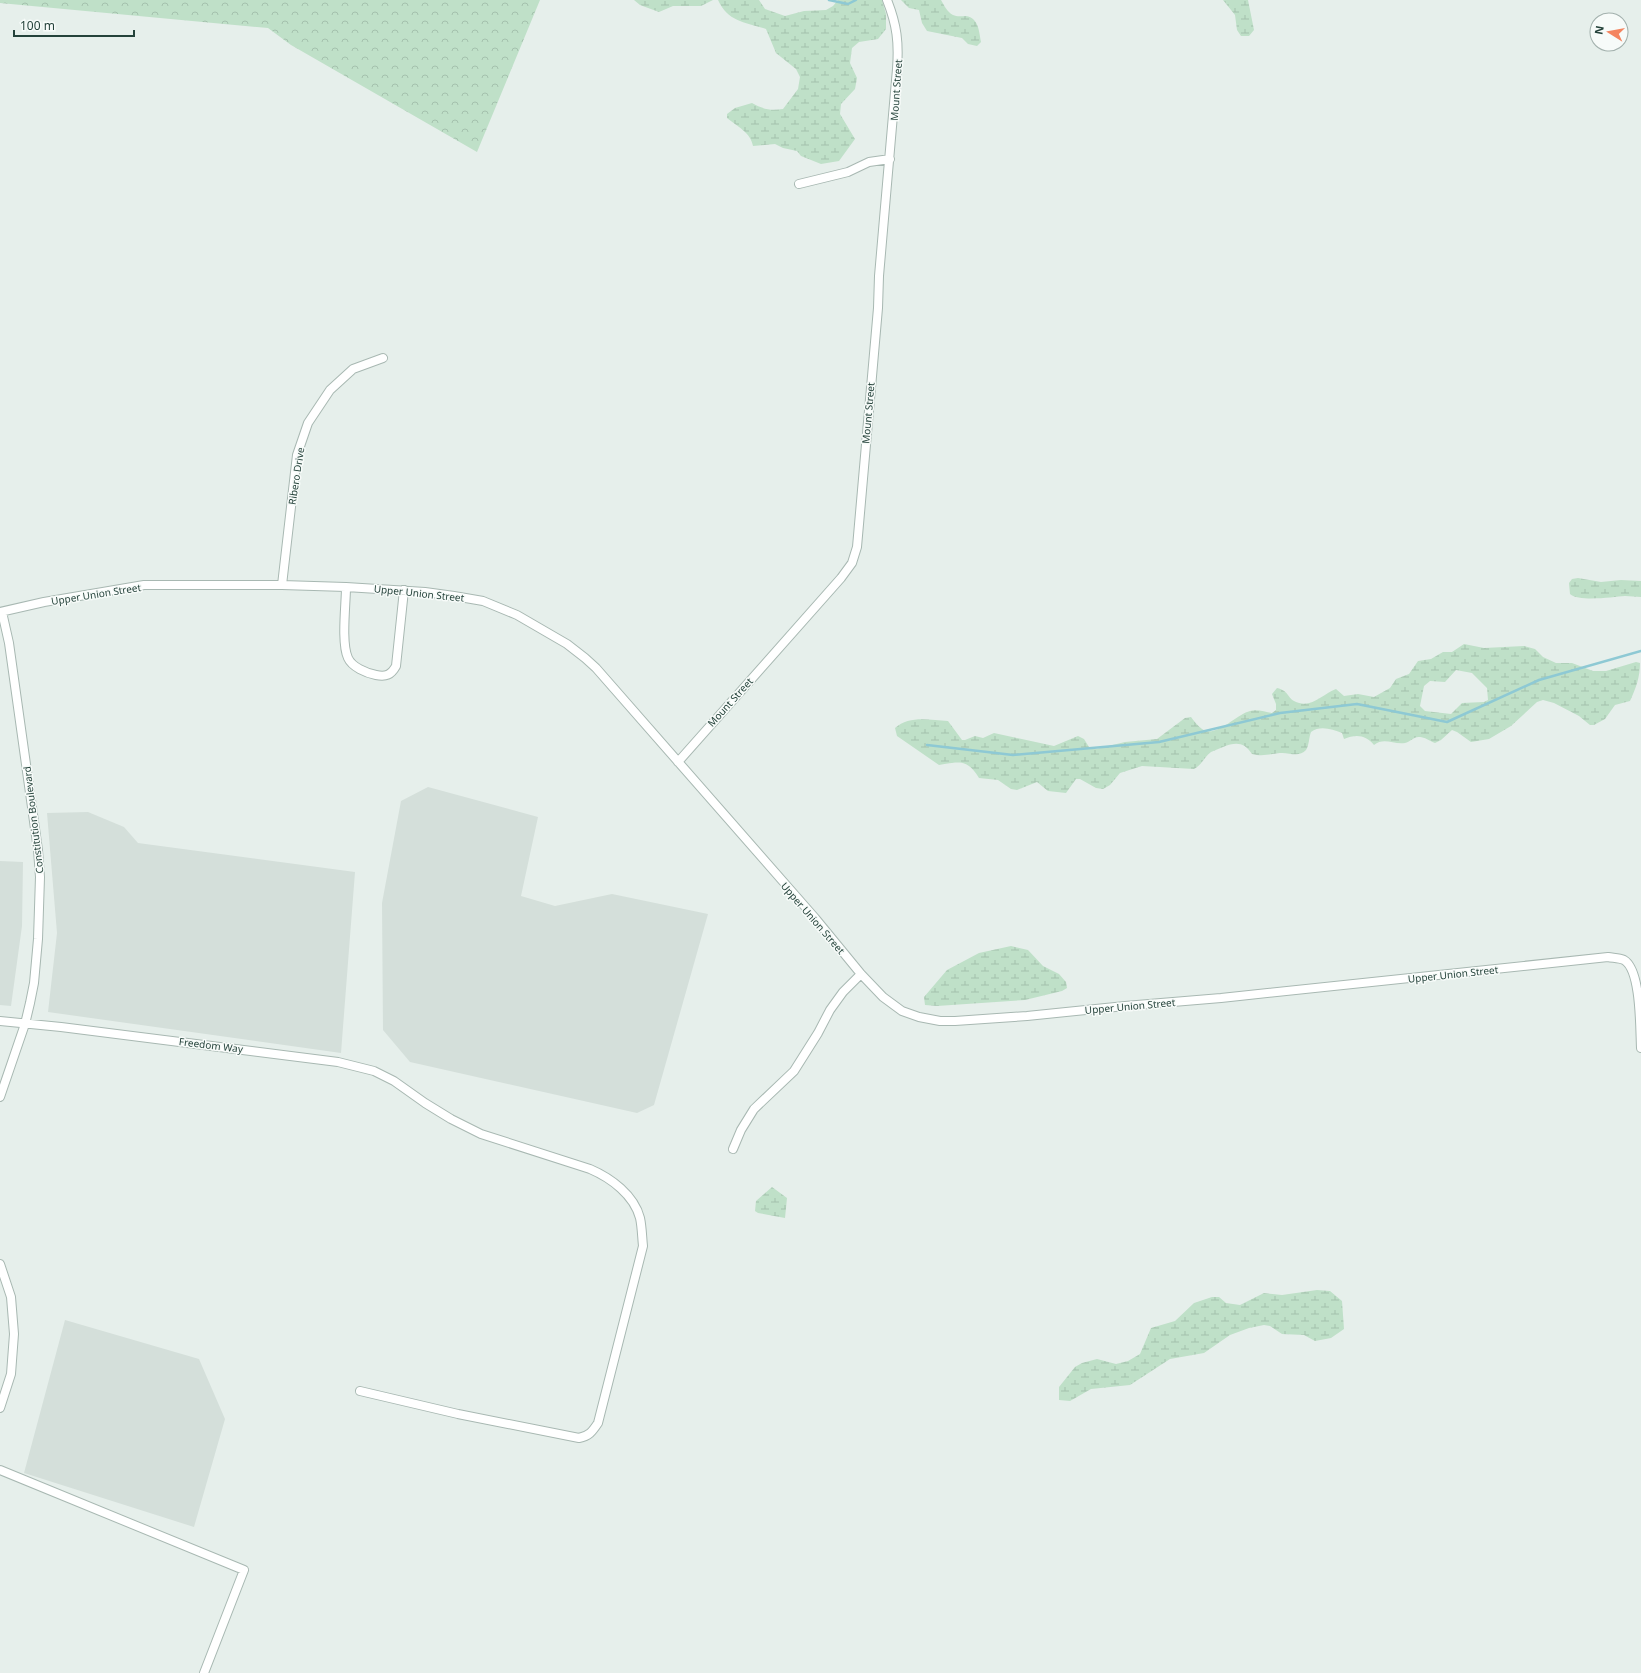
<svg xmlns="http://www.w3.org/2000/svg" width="1641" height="1673" viewBox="0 0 1641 1673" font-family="'Noto Sans',sans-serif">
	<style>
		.built { fill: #d4dfda }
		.wetland { fill: url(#wetland-marsh); fill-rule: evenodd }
		.park { fill: url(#park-crowns) }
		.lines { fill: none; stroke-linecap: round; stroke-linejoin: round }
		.stream { stroke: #8ec9d4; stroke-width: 2.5 }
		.minor-casing { stroke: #a8b8b2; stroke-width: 10 }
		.minor { stroke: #fff; stroke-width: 8 }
		.labels { text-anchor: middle; stroke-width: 3; stroke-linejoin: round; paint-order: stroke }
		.street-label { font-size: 10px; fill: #24423a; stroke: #f7fbf9 }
	</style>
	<defs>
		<pattern id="wetland-marsh" width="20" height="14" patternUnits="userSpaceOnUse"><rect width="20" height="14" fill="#bfe0c8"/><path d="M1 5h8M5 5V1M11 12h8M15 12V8" fill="none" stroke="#a4c1ad"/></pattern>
		<pattern id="park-crowns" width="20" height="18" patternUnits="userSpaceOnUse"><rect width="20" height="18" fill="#bfe0c8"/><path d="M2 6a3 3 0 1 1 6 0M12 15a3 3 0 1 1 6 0" fill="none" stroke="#a4c1ad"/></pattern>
	</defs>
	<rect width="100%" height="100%" fill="#e6efeb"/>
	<path class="built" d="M 428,787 L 538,817 L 521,896 L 555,906 L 612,894 L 708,914 L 654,1105 L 637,1113 L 410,1062 L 383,1030 L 382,903 L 401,801 Z
		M 88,812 L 124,827 L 138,843 L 355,872 L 341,1053 L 48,1012 L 57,933 L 47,813 Z
		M 0,861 L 23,862 L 22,926 L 11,1006 L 0,1005 Z
		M 65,1320 L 199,1359 L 225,1419 L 194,1527 L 24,1473 Z"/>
	<path class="wetland" d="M 634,0 L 713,0 L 701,6 L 673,6 L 659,12 L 640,5 Z
		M 718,0 L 759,0 L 765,9 L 785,16 L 804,11 L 826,10 L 833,6 L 838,0 L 882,0 L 886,14 L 886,29 L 878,39 L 859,42 L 852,48 L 850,63 L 857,78 L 855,89 L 841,104 L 840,114 L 855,139 L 839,161 L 821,164 L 801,156 L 797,151 L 783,148 L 775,144 L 753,146 C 751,133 737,126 727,118 L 727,114 L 735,108 L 752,103 C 763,109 770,111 783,109 L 798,89 L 800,77 L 796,69 L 776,53 L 766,29 C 745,22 728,22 718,0 Z
		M 901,0 L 941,0 C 944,5 947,12 953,15 C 957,17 962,16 966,16 C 979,18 979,32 981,42 L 977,46 L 968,44 L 962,38 L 927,31 L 922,23 L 919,10 L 909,8 Z
		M 1223,0 L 1248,0 L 1254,30 L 1249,36 L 1241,36 L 1237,30 L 1235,15 Z
		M 1578,578 L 1601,582 L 1621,580 L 1641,581 L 1641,597 C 1636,597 1630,596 1625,596 C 1613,597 1579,602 1570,594 L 1569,583 L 1572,579 Z
		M 1464,644 L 1484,648 L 1524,646 L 1535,649 L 1543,657 L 1556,663 L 1572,663 L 1593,671 L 1606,671 L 1636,662 L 1640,663 C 1640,677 1636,688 1630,701 L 1615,705 L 1605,719 L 1594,725 L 1590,725 L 1579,716 L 1554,703 L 1543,700 L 1537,702 L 1511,726 L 1489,739 L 1471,742 L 1457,732 L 1452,730 L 1441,740 L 1435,743 C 1430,741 1424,737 1420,737 C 1414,736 1410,742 1405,743 C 1394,745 1384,737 1374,745 C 1366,735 1356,734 1344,739 L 1342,733 C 1332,729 1320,725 1311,732 C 1309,737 1309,746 1306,750 C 1299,758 1289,752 1280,753 C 1269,754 1263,757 1252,754 C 1244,742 1236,742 1223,747 C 1219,749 1215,750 1211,752 C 1204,757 1202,765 1194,769 L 1142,766 L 1120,773 L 1110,785 L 1103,789 L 1096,788 L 1080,779 L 1076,779 L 1066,793 L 1048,791 L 1037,782 L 1017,790 L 1011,789 L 998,780 L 979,778 C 967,758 959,762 939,765 L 897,736 L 895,728 C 909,715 930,720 948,721 L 962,740 L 965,740 L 975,736 L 983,738 L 994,733 L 1054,746 L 1078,736 L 1084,739 L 1089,747 L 1096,749 L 1125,742 L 1157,739 L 1185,718 L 1191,717 C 1194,721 1198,726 1202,729 C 1215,739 1237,714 1250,711 C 1257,709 1265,712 1272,713 L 1276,710 L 1276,704 L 1272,694 L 1277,688 C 1289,691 1287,697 1294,701 C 1311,710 1322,694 1336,689 L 1344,696 L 1358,694 L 1374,697 L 1390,688 L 1396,679 L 1409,674 L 1418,661 L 1431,659 L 1443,652 L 1452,652 ZM 1456,670 L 1472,673 L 1487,688 L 1488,700 L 1484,702 L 1462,703 L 1451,714 L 1425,711 L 1420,706 L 1424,686 L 1430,681 L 1445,682 Z
		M 1011,946 L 1028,950 L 1043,966 L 1059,974 L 1066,982 L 1067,988 L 1062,991 L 1025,1000 L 937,1006 L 925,1005 L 924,997 L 947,970 L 979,953 Z
		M 772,1187 L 787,1198 L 785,1218 L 758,1213 L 755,1211 L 756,1201 Z
		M 1317,1290 L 1330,1291 L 1342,1301 L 1344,1329 L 1331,1338 L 1315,1341 L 1304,1335 L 1282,1334 L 1270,1326 L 1264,1325 L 1249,1328 L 1230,1335 L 1204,1353 L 1170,1359 L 1130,1385 L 1091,1389 L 1070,1401 L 1059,1400 L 1059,1387 L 1075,1367 L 1082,1363 L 1097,1359 L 1116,1364 L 1128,1361 L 1140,1354 L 1151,1328 L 1175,1321 L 1194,1303 L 1212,1297 L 1219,1297 L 1226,1303 L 1240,1305 L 1264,1293 L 1282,1295 Z"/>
	<path class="park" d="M 0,0 L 540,0 L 477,152 L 291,45 L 268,28 L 0,3 Z"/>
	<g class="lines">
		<path class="stream" d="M 829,0 L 848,4 L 856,0
			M 927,745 L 1013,755 L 1159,742 L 1280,713 L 1357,704 L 1447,722 L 1539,680 L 1641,651"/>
		<defs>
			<path id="minor" d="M 799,184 L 848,172 L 869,162 L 890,159
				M 282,585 L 297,455 L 308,423 L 330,390 L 353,369 L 383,358
				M 346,587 C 346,604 341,643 348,658 C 352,667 366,673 376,675 C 386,677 391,675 396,666 L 404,590
				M 0,612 L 44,602 L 144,585 L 282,585 L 346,587 L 425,592 L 454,596 L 483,601 L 517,615 L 567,644 L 585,658 L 596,668 L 815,918 L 861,974 L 883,997 L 902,1011 L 919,1017 L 940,1021 L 955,1021 L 1027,1016 L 1125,1006 L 1221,998 L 1608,957 C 1613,958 1619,958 1624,960 C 1641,970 1640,1026 1641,1048
				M 678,762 L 841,578 L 852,563 L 857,547 L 878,308 L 879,276 L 897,69 C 899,43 897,25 887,0
				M 0,1021 L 61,1027 L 338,1062 L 374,1071 L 394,1081 L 425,1103 L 451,1119 L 481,1134 L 590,1169 C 611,1178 634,1195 640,1218 C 642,1227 642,1237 643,1246 L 598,1423 C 592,1432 589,1436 579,1438 L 458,1414 L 360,1391
				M 0,1097 L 25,1024 L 30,1003 L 34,983 L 38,939 L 40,877 L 38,850 L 9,643 L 2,612
				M 733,1149 L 741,1130 L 754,1109 L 794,1071 L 818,1033 L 830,1010 L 843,992 L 861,974
				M 0,1264 L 11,1297 L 14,1334 L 11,1374 L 0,1408
				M 0,1470 L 244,1570 L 204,1673"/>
		</defs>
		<use href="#minor" class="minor-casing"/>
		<use href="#minor" class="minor"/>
	</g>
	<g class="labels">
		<g class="street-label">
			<text transform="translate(896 90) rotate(-86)" y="4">Mount Street</text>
			<text transform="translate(868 413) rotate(-85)" y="4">Mount Street</text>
			<text transform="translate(296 476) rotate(-81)" y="4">Ribero Drive</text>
			<text transform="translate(419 593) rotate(6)" y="4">Upper Union Street</text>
			<text transform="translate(96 594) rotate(-9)" y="4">Upper Union Street</text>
			<text transform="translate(730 702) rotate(-48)" y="4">Mount Street</text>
			<text transform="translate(33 820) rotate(-97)" y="4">Constitution Boulevard</text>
			<text transform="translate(813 918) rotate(49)" y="4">Upper Union Street</text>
			<text transform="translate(1453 974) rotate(-6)" y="4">Upper Union Street</text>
			<text transform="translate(1130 1006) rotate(-5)" y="4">Upper Union Street</text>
			<text transform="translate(211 1045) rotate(7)" y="4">Freedom Way</text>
		</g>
	</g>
	<g transform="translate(1609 32) rotate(281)"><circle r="19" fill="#f7fbf9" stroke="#a3b1ad"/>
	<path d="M0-3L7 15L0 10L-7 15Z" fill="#f4845f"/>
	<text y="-6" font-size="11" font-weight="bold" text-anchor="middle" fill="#24423a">N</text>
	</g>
	<path d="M14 30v6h120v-6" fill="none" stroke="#24423a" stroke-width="2"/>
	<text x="20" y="30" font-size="12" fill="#24423a" stroke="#f7fbf9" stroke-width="3" paint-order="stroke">100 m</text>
</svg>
